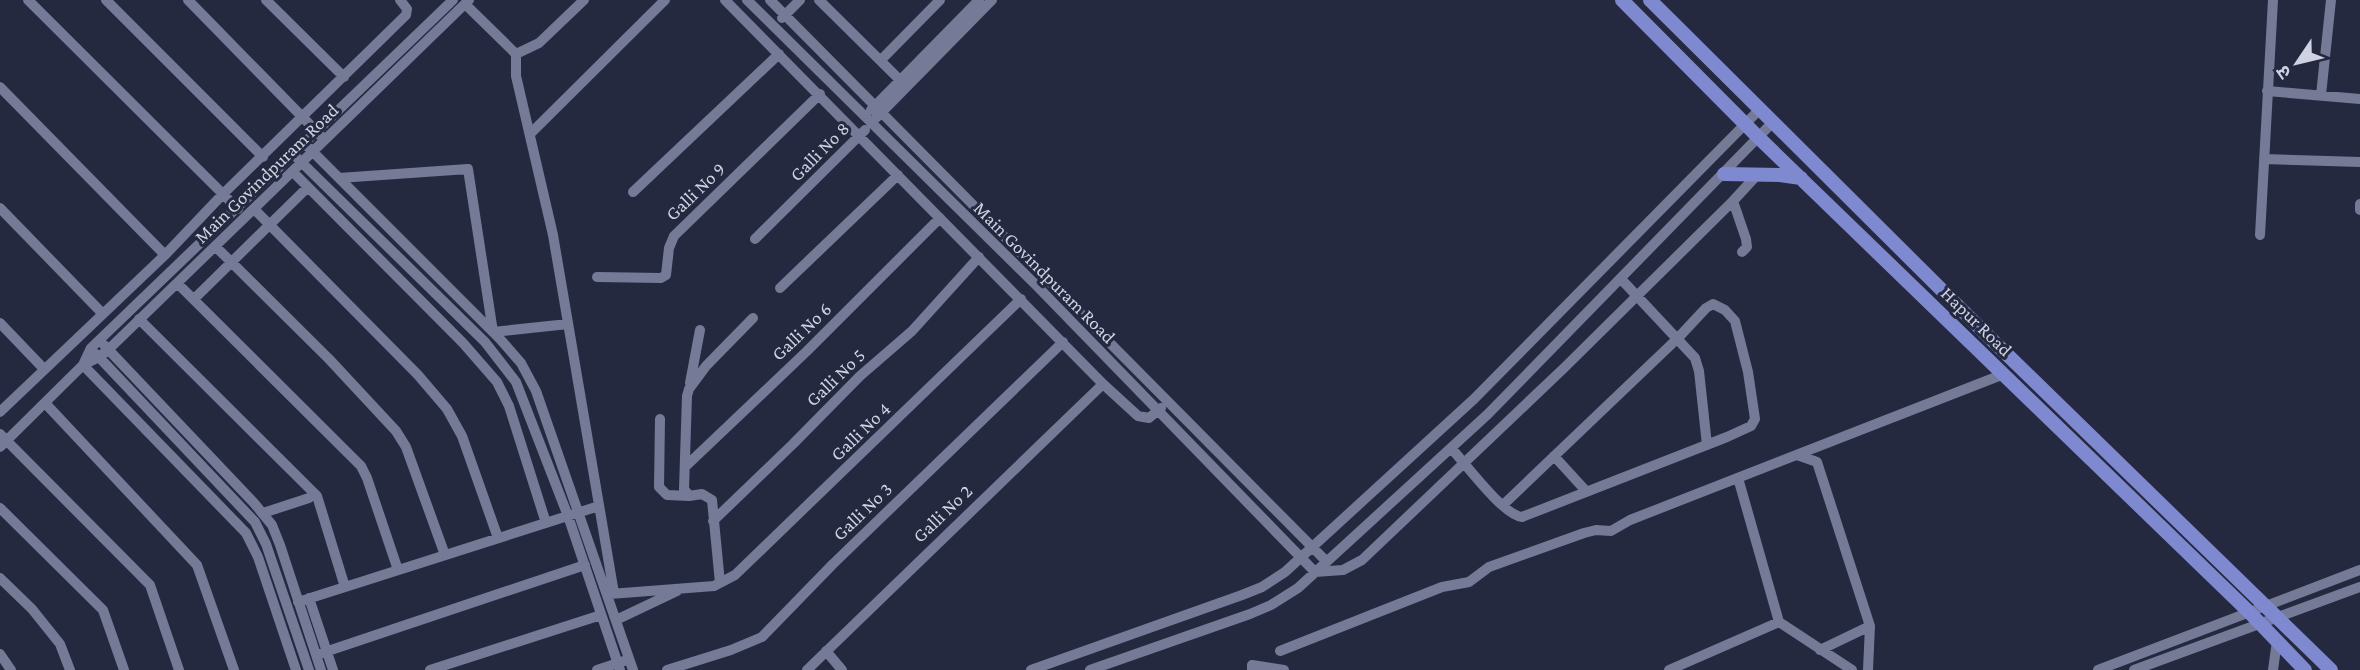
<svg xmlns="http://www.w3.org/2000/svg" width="2360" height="670" viewBox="0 0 2360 670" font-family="'Crimson Pro','Noto Sans Devanagari',serif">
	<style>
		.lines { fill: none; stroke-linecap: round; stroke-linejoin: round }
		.minor { stroke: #757a96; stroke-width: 10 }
		.major { stroke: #7f89d0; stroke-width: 14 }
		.labels { text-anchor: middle; stroke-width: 6; stroke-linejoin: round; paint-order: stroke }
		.street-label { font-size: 19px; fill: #cfd2e2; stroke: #252940 }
	</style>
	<rect width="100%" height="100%" fill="#252940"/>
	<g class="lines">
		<path class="minor" d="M 28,0 L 238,209
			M 106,0 L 263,157
			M 188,0 L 321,136
			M 266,0 L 344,77
			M 725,0 L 1103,384 L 1138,416 L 1149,418 L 1161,408
			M 747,0 L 1036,285 L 1315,572 L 1343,570 L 1362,560 L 1564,368 L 1733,201
			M 770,0 L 1326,561
			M 819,0 L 906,86
			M 465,4 L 516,54 L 516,76 L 553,235 L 614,593
			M 782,18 L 800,0
			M 516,54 L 539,43 L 584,0
			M 881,60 L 940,0
			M 0,87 L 165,255
			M 2267,91 L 2360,99
			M 2321,95 L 2331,0
			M 871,110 L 979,0
			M 876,118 L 992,0
			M 530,134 L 665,0
			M 305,144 L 500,339 L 521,363 L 536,391 L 633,670
			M 294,155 L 485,342 L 516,382 L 568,516 L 620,670
			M 2264,159 L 2360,162
			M 293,172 L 463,343 L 497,382 L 509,406 L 546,523
			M 339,178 L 468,169 L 493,332 L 568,324
			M 633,192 L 779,54
			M 0,208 L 102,313
			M 254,209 L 418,375 L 447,409 L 462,436 L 498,538
			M 2360,210 L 2360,204
			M 2260,235 L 2273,0
			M 755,239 L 865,130
			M 215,246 L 329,359 L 396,431 L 406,447 L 445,555
			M 1742,252 L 1747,247 L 1746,239 L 1733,201 L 1757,175
			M 597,277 L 661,278 L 666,275 L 669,248 L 674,236 L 820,94
			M 1621,279 L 1695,358 L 1699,371 L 1707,445
			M 177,283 L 361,466 L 367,478 L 398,570
			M 780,288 L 898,175
			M 194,299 L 308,187
			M 139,319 L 317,496 L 345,587
			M 0,323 L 44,369
			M 104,345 L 254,503 L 272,525 L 280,545 L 321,670
			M 96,354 L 255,522 L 266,544 L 309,670
			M 83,365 L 91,348 L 453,0
			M 83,365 L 246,533 L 258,557 L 296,670
			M 690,383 L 700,330
			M 45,403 L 197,565 L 234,670
			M 0,412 L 165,255 L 223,194 L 406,15 L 407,9 L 400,0
			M 660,419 L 659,487 L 667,495 L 689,496
			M 0,434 L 150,585 L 179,670
			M 0,447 L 83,365 L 99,357 L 109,349 L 469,0
			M 1451,448 C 1465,463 1503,515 1522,517 L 1727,437 L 1751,426 L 1755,419 L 1748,372 L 1735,321 L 1725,310 L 1713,304 L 1706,308 L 1678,338 L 1503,505
			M 1797,455 L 1817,462 L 1870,626 L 1868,670
			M 1554,456 L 1586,491
			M 685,467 L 807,351 L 940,218
			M 1738,478 L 1779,622
			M 0,508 L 103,610 L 124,670
			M 263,513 L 309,498
			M 713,521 L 793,444 L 860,376 L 912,331 L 979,257
			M 0,578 L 32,609 L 60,644 L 70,670
			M 720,583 L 712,500 L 702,494 L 689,496 L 684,489 L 687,396 L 689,389 L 706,366 L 753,318
			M 610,594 L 714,586 L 735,575 L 1021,299
			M 309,598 L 333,670
			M 298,602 L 599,506
			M 616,620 L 677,591
			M 1820,650 L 1870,626
			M 826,651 L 842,670
			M 1280,651 L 1442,587 L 1469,582 L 1489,567 L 1584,533 L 1596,530 L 1611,531 L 1630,520 L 2004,374
			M 0,654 L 11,670
			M 316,655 L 585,565
			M 430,670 L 601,615
			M 597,670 L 624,661
			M 667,670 L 731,650 L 762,637 L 833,564 L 1063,342
			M 807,670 L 1103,384
			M 1031,670 L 1242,595 L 1262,587 L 1285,572 L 1474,399 L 1760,109
			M 1090,670 L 1250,614 L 1271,605 L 1298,588 L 1488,414 L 1773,122
			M 1252,670 L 1252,665 L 1284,670
			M 1669,670 L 1779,622 L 1852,670
			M 2098,670 L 2360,570
			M 2134,670 L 2360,587
			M 2273,670 L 2277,641"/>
		<path class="major" d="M 1622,0 L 1759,138 L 2248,611 L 2305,670
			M 1650,0 L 1987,335 L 2331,670
			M 1724,174 L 1780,175 L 1801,178"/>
	</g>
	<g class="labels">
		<g class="street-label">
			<text transform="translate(819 151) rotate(-45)" y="7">Galli No 8</text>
			<text transform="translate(266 173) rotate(-44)" y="7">Main Govindpuram Road</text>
			<text transform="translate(695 191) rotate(-44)" y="7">Galli No 9</text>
			<text transform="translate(1045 272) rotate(45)" y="7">Main Govindpuram Road</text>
			<text transform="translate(1977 321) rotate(44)" y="7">Hapur Road</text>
			<text transform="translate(801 331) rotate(-44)" y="7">Galli No 6</text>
			<text transform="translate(835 377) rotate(-44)" y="7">Galli No 5</text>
			<text transform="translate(860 431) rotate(-44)" y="7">Galli No 4</text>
			<text transform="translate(862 511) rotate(-44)" y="7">Galli No 3</text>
			<text transform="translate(942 513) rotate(-44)" y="7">Galli No 2</text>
		</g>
	</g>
	<g transform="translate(2297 63) rotate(235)" stroke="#252940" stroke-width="5" paint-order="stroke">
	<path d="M0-5L12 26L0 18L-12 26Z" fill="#cfd2e2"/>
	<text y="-10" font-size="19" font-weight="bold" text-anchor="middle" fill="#cfd2e2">उ</text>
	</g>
</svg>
